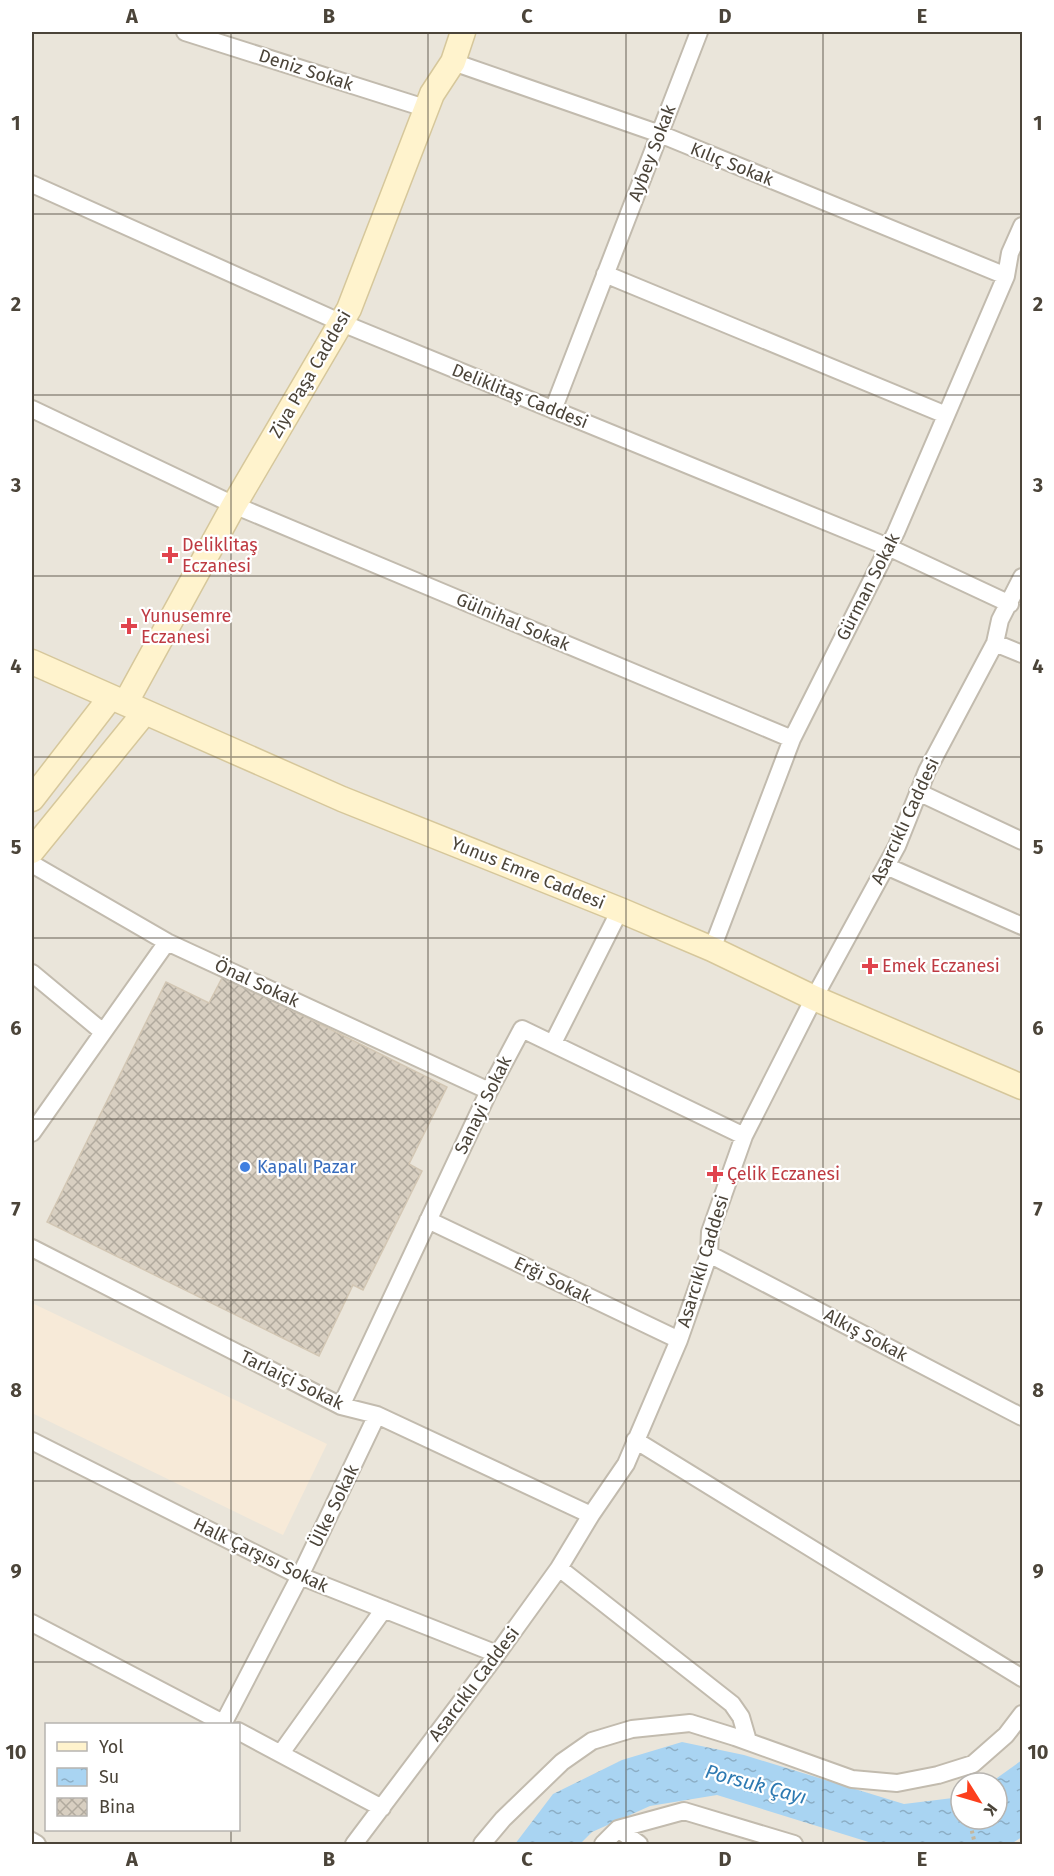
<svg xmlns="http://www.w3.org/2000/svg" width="1054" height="1876" viewBox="0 0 1054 1876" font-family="'Fira Sans',sans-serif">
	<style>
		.residential { fill: #eae5da; fill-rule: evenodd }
		.commercial { fill: #f7ead8 }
		.water { fill: url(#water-ripples) }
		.building { fill: url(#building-cross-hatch); stroke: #d3c7b4; stroke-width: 1.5 }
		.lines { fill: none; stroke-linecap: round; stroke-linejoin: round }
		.street-casing { stroke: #c2bbae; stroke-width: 20 }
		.secondary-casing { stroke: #d6c79b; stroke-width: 27 }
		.path { stroke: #c4b79f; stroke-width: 4; stroke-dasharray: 3 3; stroke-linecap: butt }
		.street { stroke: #fff; stroke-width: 16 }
		.secondary { stroke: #fff3cd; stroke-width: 24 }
		.grid { fill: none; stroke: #4b4439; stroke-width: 1.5; stroke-opacity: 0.55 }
		.health-dot { fill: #e0444e; stroke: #fff; stroke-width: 2 }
		.shop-dot { fill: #3f7fe0; stroke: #fff; stroke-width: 2 }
		.labels { text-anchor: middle; stroke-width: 4.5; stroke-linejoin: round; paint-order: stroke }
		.street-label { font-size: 18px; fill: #4b4439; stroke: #fff }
		.health-label { font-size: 18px; fill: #be3a42; stroke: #fff; text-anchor: start }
		.shop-label { font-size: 18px; fill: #366cbe; stroke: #fff; text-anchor: start }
		.water-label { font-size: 20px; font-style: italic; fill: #2e7ab2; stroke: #fff }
		.neatline { fill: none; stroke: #4b4439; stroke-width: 2 }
		.grid-label { font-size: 20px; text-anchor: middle; font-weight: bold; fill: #4b4439 }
	</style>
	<defs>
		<pattern id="water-ripples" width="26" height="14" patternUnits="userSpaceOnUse" patternTransform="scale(1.5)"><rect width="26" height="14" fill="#a9d4f2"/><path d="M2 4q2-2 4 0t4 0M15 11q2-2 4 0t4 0" fill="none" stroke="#8caec5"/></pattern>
		<pattern id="building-cross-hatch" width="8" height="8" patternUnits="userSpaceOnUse" patternTransform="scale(1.5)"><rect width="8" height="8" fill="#d8cfc1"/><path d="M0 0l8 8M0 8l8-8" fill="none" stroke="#b1aa9e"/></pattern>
	</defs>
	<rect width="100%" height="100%" fill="#f6f3ec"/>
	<path class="residential" d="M 32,32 L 1022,32 L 1022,1844 L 32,1844 ZM 46,1724 L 238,1724 L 238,1830 L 46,1830 ZM 961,1783 L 997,1783 L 997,1819 L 961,1819 Z"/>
	<path class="commercial" d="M 32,1303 L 327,1444 L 283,1535 L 32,1413 Z"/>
	<path class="water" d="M 682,1742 L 744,1755 L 904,1804 L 961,1797 L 961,1819 L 997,1819 L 997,1783 L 990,1783 L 1022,1760 L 1022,1837 L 1011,1844 L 875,1844 L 717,1795 L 650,1806 L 592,1832 L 580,1844 L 515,1844 L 553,1794 L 622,1760 Z"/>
	<path class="building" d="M 223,976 L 447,1087 L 409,1164 L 422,1171 L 363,1290 L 353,1285 L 319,1356 L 47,1222 L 166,982 L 209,1003 Z"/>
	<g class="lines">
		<defs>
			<path id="street" d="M 185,32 L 428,109
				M 453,62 L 660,134 L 1006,276
				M 32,184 L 342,323 L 888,547 L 1010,604
				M 605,274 L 946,415
				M 32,409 L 234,505 L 792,739
				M 553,410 L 699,32
				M 995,643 L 1022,654
				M 918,792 L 1022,841
				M 32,864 L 167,942 L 489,1091
				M 886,866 L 1022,926
				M 712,949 L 792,739 L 896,532 L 1006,276 L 1010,253 L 1022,226
				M 32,973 L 103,1032
				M 553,1043 L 620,910
				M 32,1133 L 167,942
				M 428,1220 L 679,1340
				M 32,1248 L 341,1406 L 377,1415 L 591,1515
				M 709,1254 L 1022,1417
				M 341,1406 L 489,1091 L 522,1029 L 744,1136
				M 635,1440 L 1022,1678
				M 32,1441 L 300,1576 L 497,1654
				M 559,1568 L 732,1704 L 741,1717 L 748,1741
				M 32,1623 L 225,1724
				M 223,1724 L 300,1576 L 377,1415
				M 238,1731 L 382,1808
				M 281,1753 L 384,1609
				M 618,1829 L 639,1844
				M 32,1841 L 37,1844
				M 354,1844 L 497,1654 L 559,1568 L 591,1515 L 626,1464 L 679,1340 L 709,1254 L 710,1232 L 744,1136 L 814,998 L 897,846 L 927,771 L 995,643 L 1000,620 L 1022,577
				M 482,1844 L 503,1819 L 562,1762 L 592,1741 L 632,1729 L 690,1723 L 735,1737 L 852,1779 L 897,1783 L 938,1775 L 973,1764 L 1006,1735 L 1022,1714
				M 603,1844 L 618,1829 L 684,1811 L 794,1844"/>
			<path id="secondary" d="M 32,662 L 342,799 L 620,910 L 712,949 L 814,998 L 1022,1087
				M 126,702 L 234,505 L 349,309 L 432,94 L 453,62 L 463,32
				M 32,799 L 110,698
				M 32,851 L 145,712"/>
		</defs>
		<use href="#street" class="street-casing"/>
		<use href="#secondary" class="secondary-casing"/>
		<path class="path" d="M 969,1819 L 975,1844"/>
		<use href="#street" class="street"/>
		<use href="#secondary" class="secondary"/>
	</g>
	<path class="grid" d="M 231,32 L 231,1724M 428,32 L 428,1844M 626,32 L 626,1844M 823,32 L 823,1844M 32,214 L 1022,214M 32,395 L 1022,395M 32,576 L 1022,576M 32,757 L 1022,757M 32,938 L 1022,938M 32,1119 L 1022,1119M 32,1300 L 1022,1300M 32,1481 L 1022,1481M 32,1662 L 1022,1662M 231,1830 L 231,1844"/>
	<g class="health-dot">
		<path d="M167 546h6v6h6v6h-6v6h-6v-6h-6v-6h6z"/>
		<path d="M126 617h6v6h6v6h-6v6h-6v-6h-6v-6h6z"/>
		<path d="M867 957h6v6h6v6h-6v6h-6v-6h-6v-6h6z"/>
		<path d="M712 1165h6v6h6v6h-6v6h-6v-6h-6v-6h6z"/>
	</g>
	<circle class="shop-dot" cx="245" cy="1167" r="6"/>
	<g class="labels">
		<g class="street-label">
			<text transform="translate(306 70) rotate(18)" y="6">Deniz Sokak</text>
			<text transform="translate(652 153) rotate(-69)" y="6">Aybey Sokak</text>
			<text transform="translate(732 164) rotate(22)" y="6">Kılıç Sokak</text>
			<text transform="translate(310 374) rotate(-60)" y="6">Ziya Paşa Caddesi</text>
			<text transform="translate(520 396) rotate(22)" y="6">Deliklitaş Caddesi</text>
			<text transform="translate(868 587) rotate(-63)" y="6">Gürman Sokak</text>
			<text transform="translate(513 622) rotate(23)" y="6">Gülnihal Sokak</text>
			<text transform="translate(905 821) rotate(-65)" y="6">Asarcıklı Caddesi</text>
			<text transform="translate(528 873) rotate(22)" y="6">Yunus Emre Caddesi</text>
			<text transform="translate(257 983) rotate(25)" y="6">Önal Sokak</text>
			<text transform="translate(483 1105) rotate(-64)" y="6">Sanayi Sokak</text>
			<text transform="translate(703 1261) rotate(-73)" y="6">Asarcıklı Caddesi</text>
			<text transform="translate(553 1280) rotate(26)" y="6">Erği Sokak</text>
			<text transform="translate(866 1335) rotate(28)" y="6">Alkış Sokak</text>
			<text transform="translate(292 1380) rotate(26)" y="6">Tarlaiçi Sokak</text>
			<text transform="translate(334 1506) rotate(-64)" y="6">Ülke Sokak</text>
			<text transform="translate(261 1555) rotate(26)" y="6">Halk Çarşısı Sokak</text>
			<text transform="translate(474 1684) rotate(-53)" y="6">Asarcıklı Caddesi</text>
		</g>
		<g class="health-label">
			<text x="182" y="551">Deliklitaş<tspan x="182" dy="21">Eczanesi</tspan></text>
			<text x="141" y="622">Yunusemre<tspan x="141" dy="21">Eczanesi</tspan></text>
			<text x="882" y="972">Emek Eczanesi</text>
			<text x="727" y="1180">Çelik Eczanesi</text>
		</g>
		<g class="shop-label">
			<text x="257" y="1173">Kapalı Pazar</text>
		</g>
		<g class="water-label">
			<text transform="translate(756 1784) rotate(15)" y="7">Porsuk Çayı</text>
		</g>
	</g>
	<rect width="1054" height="1876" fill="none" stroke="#ffffff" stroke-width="66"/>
	<rect x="45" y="1723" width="195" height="108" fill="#ffffff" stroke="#b7b4b0" stroke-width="1.5"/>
	<rect x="57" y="1742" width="30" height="9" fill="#fff3cd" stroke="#b7b4b0" stroke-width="1.5"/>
	<text x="99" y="1753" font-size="18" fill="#4b4439">Yol</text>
	<rect x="57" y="1768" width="30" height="18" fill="url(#water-ripples)" stroke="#b7b4b0" stroke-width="1.5"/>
	<text x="99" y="1783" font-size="18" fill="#4b4439">Su</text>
	<rect x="57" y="1798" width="30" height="18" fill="url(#building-cross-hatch)" stroke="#b7b4b0" stroke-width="1.5"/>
	<text x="99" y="1813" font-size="18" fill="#4b4439">Bina</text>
	<g transform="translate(979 1801) rotate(127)"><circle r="28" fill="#ffffff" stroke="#b7b4b0" stroke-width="1.5"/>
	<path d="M0-4.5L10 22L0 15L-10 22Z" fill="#fc3f1d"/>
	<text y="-9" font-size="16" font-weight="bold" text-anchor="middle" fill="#4b4439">K</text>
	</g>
	<rect x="33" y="33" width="988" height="1810" class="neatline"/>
	<g class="grid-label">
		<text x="132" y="23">A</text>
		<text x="329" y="23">B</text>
		<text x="527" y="23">C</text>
		<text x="725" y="23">D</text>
		<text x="922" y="23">E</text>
		<text x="16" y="130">1</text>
		<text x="1038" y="130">1</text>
		<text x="16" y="311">2</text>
		<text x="1038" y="311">2</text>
		<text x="16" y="492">3</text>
		<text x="1038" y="492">3</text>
		<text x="16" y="673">4</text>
		<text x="1038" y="673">4</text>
		<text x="16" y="854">5</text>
		<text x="1038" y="854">5</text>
		<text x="16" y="1035">6</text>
		<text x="1038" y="1035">6</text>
		<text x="16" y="1216">7</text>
		<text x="1038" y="1216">7</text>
		<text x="16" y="1397">8</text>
		<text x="1038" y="1397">8</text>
		<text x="16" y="1578">9</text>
		<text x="1038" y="1578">9</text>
		<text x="16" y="1759">10</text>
		<text x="1038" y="1759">10</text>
		<text x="132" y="1866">A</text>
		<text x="329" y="1866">B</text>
		<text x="527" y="1866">C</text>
		<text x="725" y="1866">D</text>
		<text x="922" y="1866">E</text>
	</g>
</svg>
